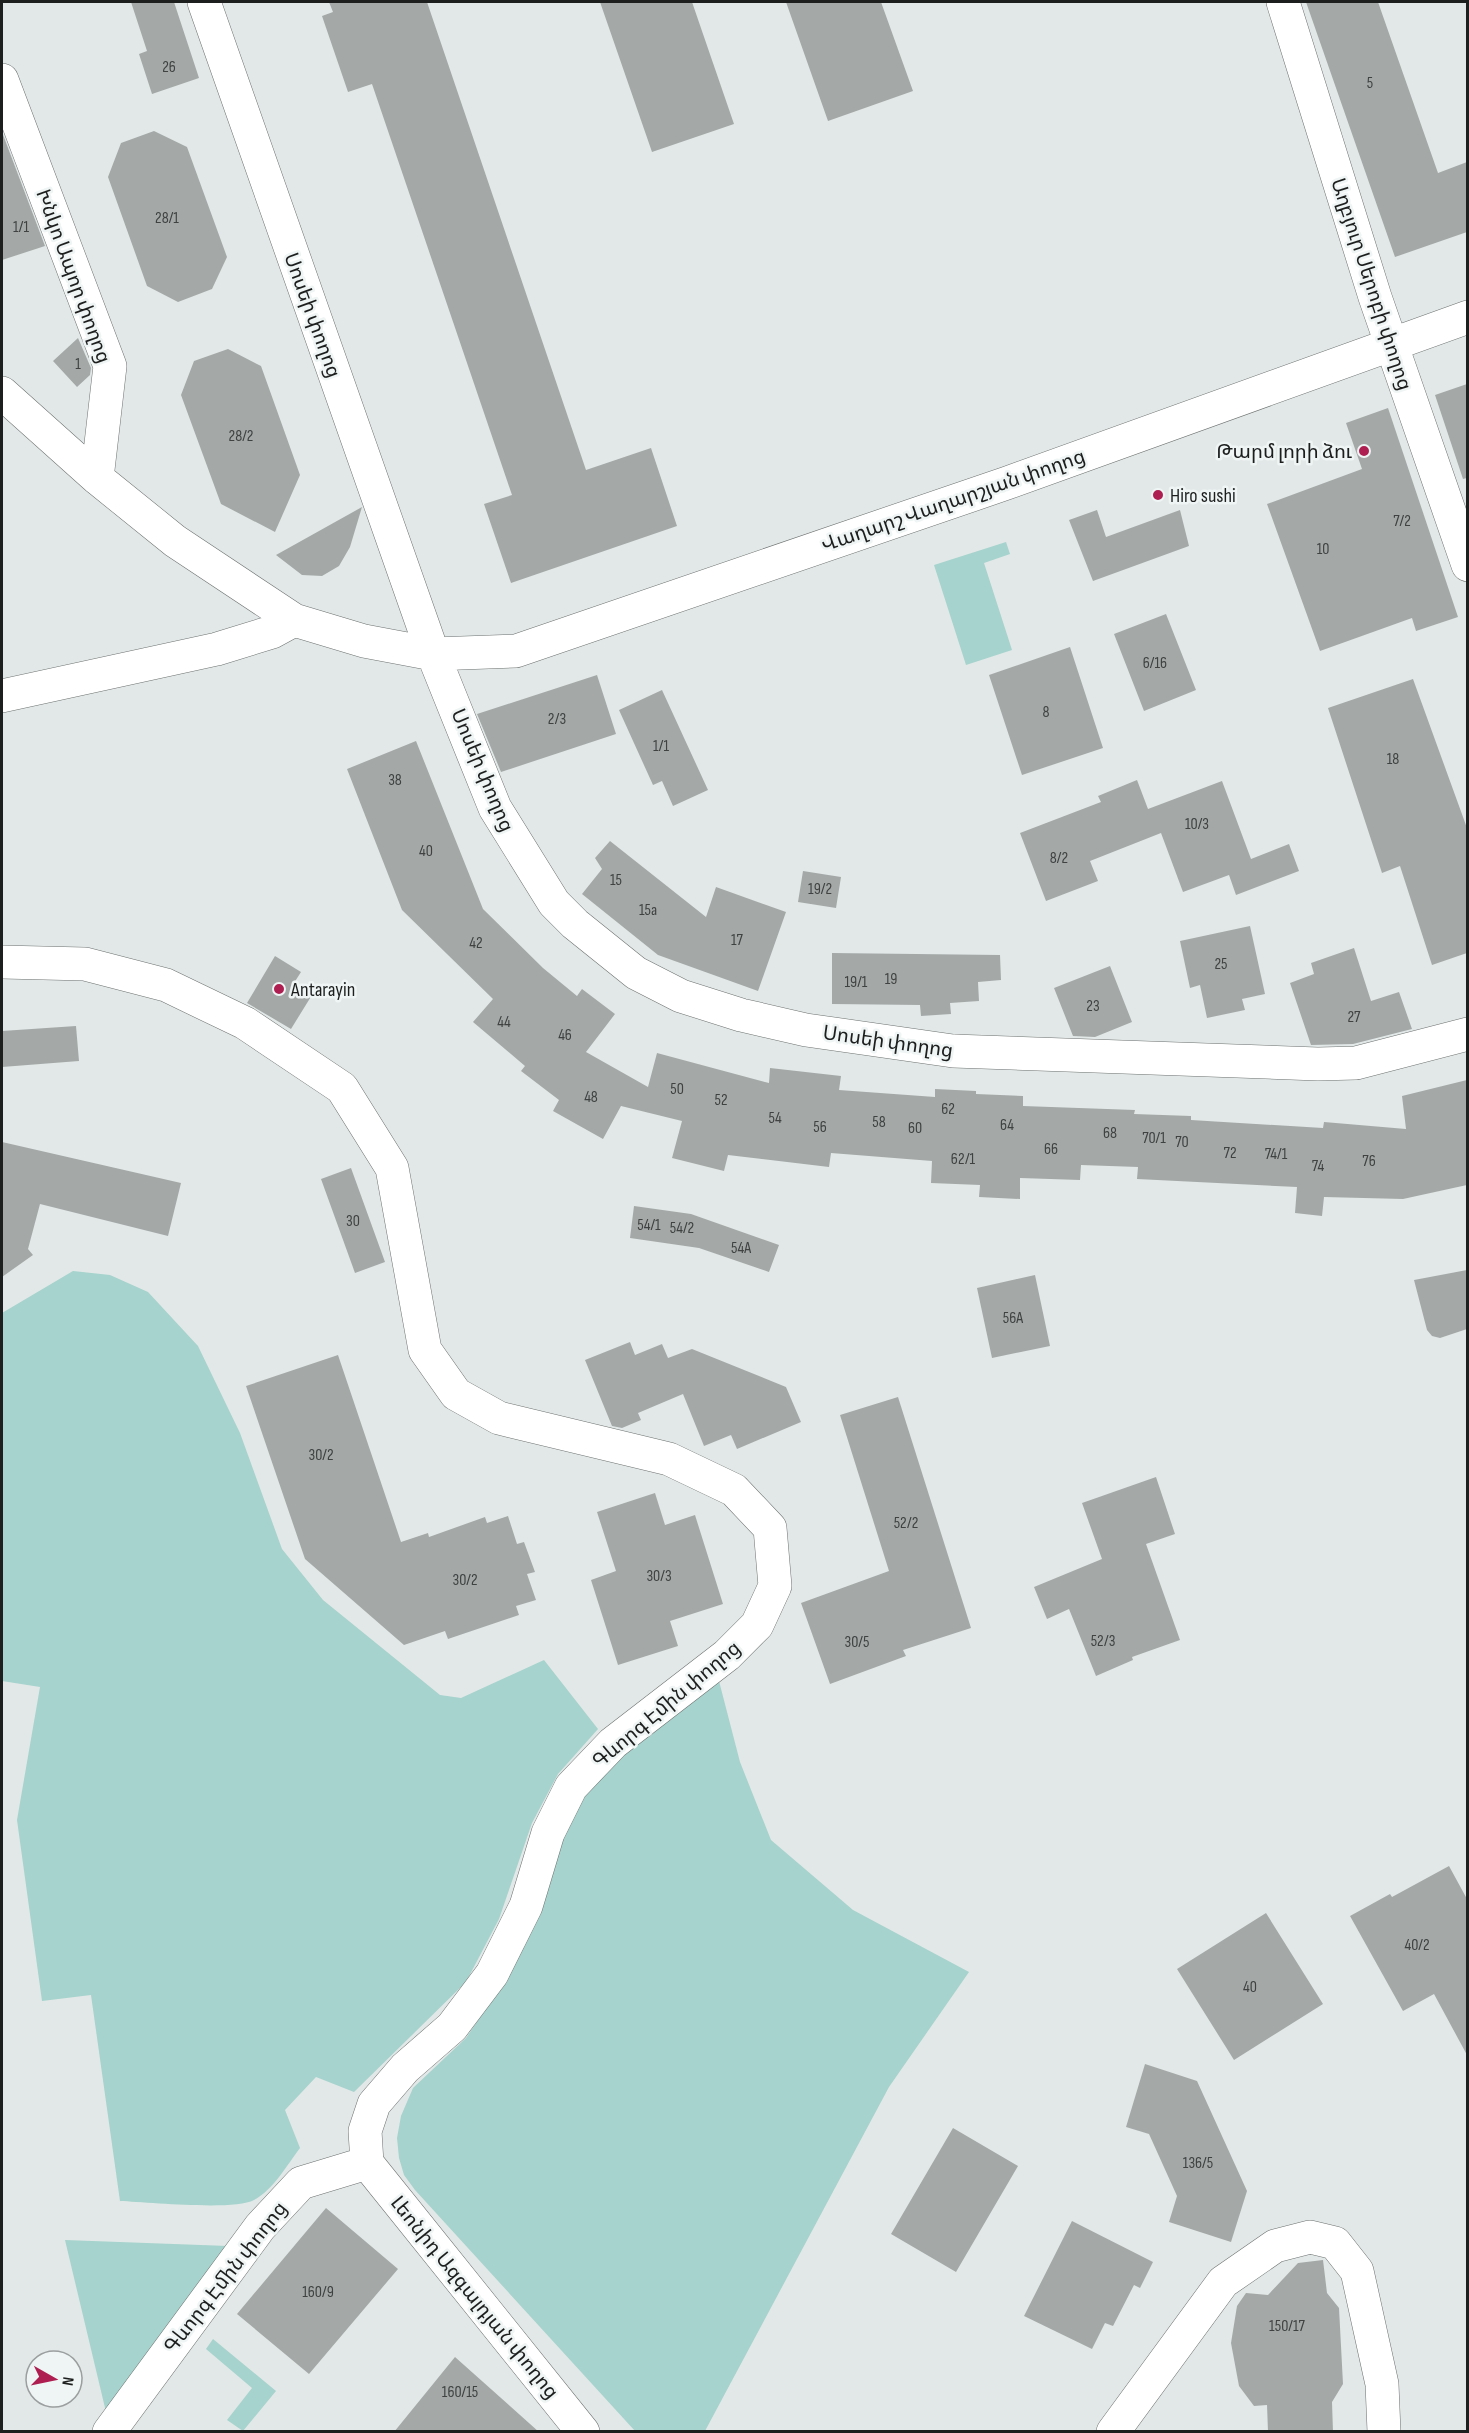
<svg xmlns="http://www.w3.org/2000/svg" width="1469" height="2433" viewBox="0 0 1469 2433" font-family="'Sofia Sans Condensed','Noto Sans Armenian',sans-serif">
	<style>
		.green { fill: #a6d3cd }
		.building { fill: #a4a9a8 }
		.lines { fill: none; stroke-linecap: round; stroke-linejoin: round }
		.minor-casing { stroke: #6d7271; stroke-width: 34 }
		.minor { stroke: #fff; stroke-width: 33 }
		.poi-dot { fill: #af1e51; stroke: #eff5f4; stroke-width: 2 }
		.labels { text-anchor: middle; stroke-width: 5; stroke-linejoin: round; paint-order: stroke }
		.number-label { font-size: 16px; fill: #3f4241 }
		.street-label { font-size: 20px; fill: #1d1f1f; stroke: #eff5f4 }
		.poi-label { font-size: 20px; fill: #1d1f1f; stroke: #eff5f4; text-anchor: start }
	</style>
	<rect width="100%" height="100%" fill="#e2e8e7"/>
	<path class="green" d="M 1006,542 L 1010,554 L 984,563 L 1012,650 L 966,665 L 934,565 Z
		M 73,1271 L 110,1275 L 148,1292 L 198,1346 L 240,1433 L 282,1549 L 323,1600 L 440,1695 L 461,1698 L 544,1660 L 598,1729 L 558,1774 L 532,1823 L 499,1919 L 466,1982 L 354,2092 L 316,2077 L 285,2110 L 300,2148 C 287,2165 273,2190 254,2200 C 234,2211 147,2202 120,2201 L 91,1995 L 42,2001 L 17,1820 L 40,1687 L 2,1681 L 2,1313 Z
		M 719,1681 L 740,1762 L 771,1840 L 853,1910 L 969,1972 L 889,2087 L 705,2431 L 635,2431 L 415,2190 L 404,2175 L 399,2158 L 397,2138 L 401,2116 L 413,2088 L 466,2038 L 498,1991 L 572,1808 L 652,1727 Z
		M 65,2240 L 228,2246 L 106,2412 Z
		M 213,2339 L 276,2391 L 243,2431 L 227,2420 L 252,2388 L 206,2349 Z"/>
	<path class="building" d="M 131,2 L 174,2 L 199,78 L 152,94 L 139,54 L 147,51 Z
		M 329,2 L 427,2 L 586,470 L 651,448 L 677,526 L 511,583 L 484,504 L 512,495 L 372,84 L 348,92 L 322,16 L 333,12 Z
		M 600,2 L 692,2 L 734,124 L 652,152 Z
		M 786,2 L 881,2 L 913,91 L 828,121 Z
		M 1306,2 L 1378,2 L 1438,173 L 1467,162 L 1467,232 L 1395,257 Z
		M 154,131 L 187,147 L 227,257 L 212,289 L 178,302 L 147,286 L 108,177 L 121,143 Z
		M 2,132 L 45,246 L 2,260 Z
		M 78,338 L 91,368 L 90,375 L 77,387 L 53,361 Z
		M 228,349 L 261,366 L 300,475 L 275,532 L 221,504 L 181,395 L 194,361 Z
		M 1467,384 L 1467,478 L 1463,479 L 1435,395 Z
		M 1388,408 L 1458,617 L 1416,631 L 1412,618 L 1320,651 L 1267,504 L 1362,469 L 1346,423 Z
		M 362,507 L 350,547 L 339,566 L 322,576 L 302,575 L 276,555 Z
		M 1097,510 L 1106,537 L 1180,510 L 1189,546 L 1093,581 L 1069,520 Z
		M 1166,614 L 1196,690 L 1144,711 L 1114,634 Z
		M 1070,647 L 1103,748 L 1022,775 L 989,675 Z
		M 597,675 L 616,734 L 501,772 L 477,714 Z
		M 1413,679 L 1467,828 L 1467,953 L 1432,965 L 1400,866 L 1382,873 L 1328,708 Z
		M 662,690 L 708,790 L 673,806 L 662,781 L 653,785 L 619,710 Z
		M 416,741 L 483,909 L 543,968 L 577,996 L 582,989 L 615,1014 L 586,1052 L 648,1087 L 657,1053 L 769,1083 L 770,1068 L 841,1076 L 839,1090 L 935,1097 L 935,1089 L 976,1091 L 976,1094 L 1023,1096 L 1023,1106 L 1135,1110 L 1134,1114 L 1191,1116 L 1191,1120 L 1323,1128 L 1324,1122 L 1406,1129 L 1402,1096 L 1467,1080 L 1467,1185 L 1403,1199 L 1324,1197 L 1322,1216 L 1295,1213 L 1297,1187 L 1137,1179 L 1138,1167 L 1081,1165 L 1080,1180 L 1020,1178 L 1020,1199 L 979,1197 L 980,1185 L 931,1183 L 932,1161 L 831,1153 L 829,1167 L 728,1155 L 724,1171 L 672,1158 L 682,1121 L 621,1106 L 603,1139 L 553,1111 L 559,1100 L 521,1071 L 525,1066 L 473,1022 L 493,999 L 402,910 L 347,769 Z
		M 1137,780 L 1148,809 L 1222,781 L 1251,859 L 1289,844 L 1299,871 L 1236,895 L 1229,875 L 1183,892 L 1161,833 L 1090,861 L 1098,881 L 1046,901 L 1020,833 L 1101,802 L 1098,796 Z
		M 610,841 L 706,917 L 716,887 L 786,912 L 758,991 L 658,955 L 582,894 L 602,869 L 595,858 Z
		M 803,871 L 841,877 L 836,908 L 798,902 Z
		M 1250,926 L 1265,994 L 1242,999 L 1245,1010 L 1207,1018 L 1200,985 L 1190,988 L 1180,941 Z
		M 1354,948 L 1371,1001 L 1399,992 L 1412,1029 L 1353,1044 L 1311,1045 L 1290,983 L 1314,974 L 1311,963 Z
		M 832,953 L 1000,955 L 1001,980 L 978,982 L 979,1001 L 950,1003 L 951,1014 L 921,1016 L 920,1005 L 832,1004 Z
		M 275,956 L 301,972 L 294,983 L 312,995 L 291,1029 L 247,1003 Z
		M 1110,966 L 1132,1022 L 1095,1037 L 1073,1036 L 1054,988 Z
		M 76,1026 L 79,1061 L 2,1067 L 2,1031 Z
		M 2,1142 L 181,1183 L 168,1236 L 40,1204 L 28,1249 L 33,1255 L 2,1277 Z
		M 351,1168 L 385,1262 L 355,1273 L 321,1179 Z
		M 634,1206 L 691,1214 L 779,1245 L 769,1272 L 699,1248 L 630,1238 Z
		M 1467,1270 L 1467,1329 L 1440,1338 L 1432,1336 L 1427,1330 L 1414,1280 Z
		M 1035,1275 L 1050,1346 L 992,1358 L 977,1288 Z
		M 630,1342 L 635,1355 L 662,1344 L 668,1358 L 692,1349 L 786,1387 L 801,1422 L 737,1449 L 731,1435 L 704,1446 L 683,1394 L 638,1413 L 641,1420 L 622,1428 L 612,1426 L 585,1360 Z
		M 338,1355 L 401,1542 L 428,1533 L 429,1537 L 485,1517 L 487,1523 L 508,1516 L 517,1544 L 524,1542 L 535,1572 L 527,1574 L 536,1600 L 516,1606 L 519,1615 L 448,1639 L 445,1631 L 404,1645 L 305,1559 L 246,1386 Z
		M 898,1397 L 971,1628 L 903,1650 L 906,1656 L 830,1684 L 801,1603 L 889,1571 L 840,1415 Z
		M 1156,1477 L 1175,1534 L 1146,1544 L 1180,1640 L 1132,1657 L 1133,1660 L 1096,1676 L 1069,1609 L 1047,1619 L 1034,1587 L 1102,1559 L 1082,1503 Z
		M 655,1493 L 665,1525 L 695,1515 L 723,1604 L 670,1621 L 678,1646 L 618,1665 L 591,1580 L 616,1571 L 597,1512 Z
		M 1449,1866 L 1467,1899 L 1467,2055 L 1434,1994 L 1403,2011 L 1350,1916 L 1390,1894 L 1392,1897 Z
		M 1266,1913 L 1323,2004 L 1234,2060 L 1177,1969 Z
		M 1145,2064 L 1197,2081 L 1247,2191 L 1231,2242 L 1169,2222 L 1177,2196 L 1149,2134 L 1126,2127 Z
		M 953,2128 L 1018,2166 L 956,2272 L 891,2234 Z
		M 326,2208 L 398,2269 L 309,2374 L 237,2314 Z
		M 1072,2221 L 1153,2262 L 1140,2288 L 1134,2285 L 1113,2326 L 1105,2323 L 1092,2349 L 1024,2316 Z
		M 1323,2260 L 1327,2293 L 1339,2308 L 1343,2384 L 1332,2402 L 1333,2432 L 1268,2432 L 1267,2405 L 1254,2406 L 1239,2386 L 1231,2343 L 1237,2306 L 1246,2293 L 1268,2295 L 1298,2263 Z
		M 455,2357 L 539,2432 L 394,2432 Z"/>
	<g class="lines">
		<defs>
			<path id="minor" d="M 204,2 L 433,654 L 495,808 L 554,903 L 575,924 L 636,973 L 681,996 L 741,1015 L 806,1030 L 953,1051 L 1318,1064 L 1356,1063 L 1468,1034
				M 1283,2 L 1375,297 L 1468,565
				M 2,80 L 110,366 L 97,478
				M 2,393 L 97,478 L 175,541 L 294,620 L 364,641 L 433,654 L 516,651 L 1007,483 L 1468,317
				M 2,696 L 217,649 L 272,632 L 294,620
				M 2,962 L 85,964 L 166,985 L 245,1023 L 342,1088 L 392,1168 L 425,1350 L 456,1394 L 499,1418 L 669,1459 L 734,1490 L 770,1528 L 775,1586 L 757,1625 L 727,1655 L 613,1743 L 571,1787 L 548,1833 L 526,1906 L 492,1974 L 452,2027 L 405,2068 L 374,2104 L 365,2131 L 367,2163
				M 367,2163 L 583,2432
				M 109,2432 L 260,2227 L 301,2183 L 367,2163
				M 1113,2432 L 1223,2282 L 1275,2246 L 1310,2237 L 1335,2243 L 1357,2271 L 1382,2384 L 1384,2432"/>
		</defs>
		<use href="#minor" class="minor-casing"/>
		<use href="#minor" class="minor"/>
	</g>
	<g class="poi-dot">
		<circle cx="1364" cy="451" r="6"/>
		<circle cx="1158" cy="495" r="6"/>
		<circle cx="279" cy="989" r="6"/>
	</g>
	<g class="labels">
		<g class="number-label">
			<text x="169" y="72">26</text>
			<text x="1370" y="88">5</text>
			<text x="167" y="223">28/1</text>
			<text x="21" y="232">1/1</text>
			<text x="78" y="369">1</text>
			<text x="241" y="441">28/2</text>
			<text x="1402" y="526">7/2</text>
			<text x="1323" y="554">10</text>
			<text x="1155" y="668">6/16</text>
			<text x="1046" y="717">8</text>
			<text x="557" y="724">2/3</text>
			<text x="661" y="751">1/1</text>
			<text x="1393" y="764">18</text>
			<text x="395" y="785">38</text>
			<text x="1197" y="829">10/3</text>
			<text x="426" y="856">40</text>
			<text x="1059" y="863">8/2</text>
			<text x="616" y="885">15</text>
			<text x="820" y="894">19/2</text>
			<text x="648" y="915">15a</text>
			<text x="737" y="945">17</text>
			<text x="476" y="948">42</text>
			<text x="1221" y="969">25</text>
			<text x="891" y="984">19</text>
			<text x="856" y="987">19/1</text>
			<text x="1093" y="1011">23</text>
			<text x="1354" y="1022">27</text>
			<text x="504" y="1027">44</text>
			<text x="565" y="1040">46</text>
			<text x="677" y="1094">50</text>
			<text x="591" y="1102">48</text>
			<text x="721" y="1105">52</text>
			<text x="948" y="1114">62</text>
			<text x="775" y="1123">54</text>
			<text x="879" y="1127">58</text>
			<text x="1007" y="1130">64</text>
			<text x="820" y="1132">56</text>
			<text x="915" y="1133">60</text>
			<text x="1110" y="1138">68</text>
			<text x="1154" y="1143">70/1</text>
			<text x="1182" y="1147">70</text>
			<text x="1051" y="1154">66</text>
			<text x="1230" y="1158">72</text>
			<text x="1276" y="1159">74/1</text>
			<text x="963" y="1164">62/1</text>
			<text x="1369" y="1166">76</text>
			<text x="1318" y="1171">74</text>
			<text x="353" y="1226">30</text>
			<text x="649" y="1230">54/1</text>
			<text x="682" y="1233">54/2</text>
			<text x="741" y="1253">54A</text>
			<text x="1013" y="1323">56A</text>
			<text x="321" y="1460">30/2</text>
			<text x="906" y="1528">52/2</text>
			<text x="659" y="1581">30/3</text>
			<text x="465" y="1585">30/2</text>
			<text x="1103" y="1646">52/3</text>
			<text x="857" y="1647">30/5</text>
			<text x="1417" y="1950">40/2</text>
			<text x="1250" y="1992">40</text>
			<text x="1198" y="2168">136/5</text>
			<text x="318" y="2297">160/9</text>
			<text x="1287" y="2331">150/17</text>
			<text x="460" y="2397">160/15</text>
		</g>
		<g class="street-label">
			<text transform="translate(74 276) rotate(70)" y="7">Խնկո Ապոր փողոց</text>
			<text transform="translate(1372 284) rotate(72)" y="7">Աղբյուր Սերոբի փողոց</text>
			<text transform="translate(313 315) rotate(70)" y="7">Սոսեի փողոց</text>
			<text transform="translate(953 500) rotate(-19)" y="7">Վաղարշ Վաղարշյան փողոց</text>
			<text transform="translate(483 770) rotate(67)" y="7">Սոսեի փողոց</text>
			<text transform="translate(888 1041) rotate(8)" y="7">Սոսեի փողոց</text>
			<text transform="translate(666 1704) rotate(-40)" y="7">Գևորգ Էմին փողոց</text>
			<text transform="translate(225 2277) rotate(-52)" y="7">Գևորգ Էմին փողոց</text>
			<text transform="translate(475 2297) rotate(51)" y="7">Լեոնիդ Ազգալդյան փողոց</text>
		</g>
		<g class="poi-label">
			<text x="1352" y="458" text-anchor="end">Թարմ լորի ձու</text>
			<text x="1170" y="502">Hiro sushi</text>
			<text x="291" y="996">Antarayin</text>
		</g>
	</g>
	<rect width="1469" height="2433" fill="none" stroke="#1d1f1f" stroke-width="6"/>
	<g transform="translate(54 2379) rotate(99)"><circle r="28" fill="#eff5f4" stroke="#9b9f9f" stroke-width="1.5"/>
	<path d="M0-4.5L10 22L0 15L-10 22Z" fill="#af1e51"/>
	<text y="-9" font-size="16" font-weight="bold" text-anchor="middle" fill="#1d1f1f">N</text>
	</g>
</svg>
